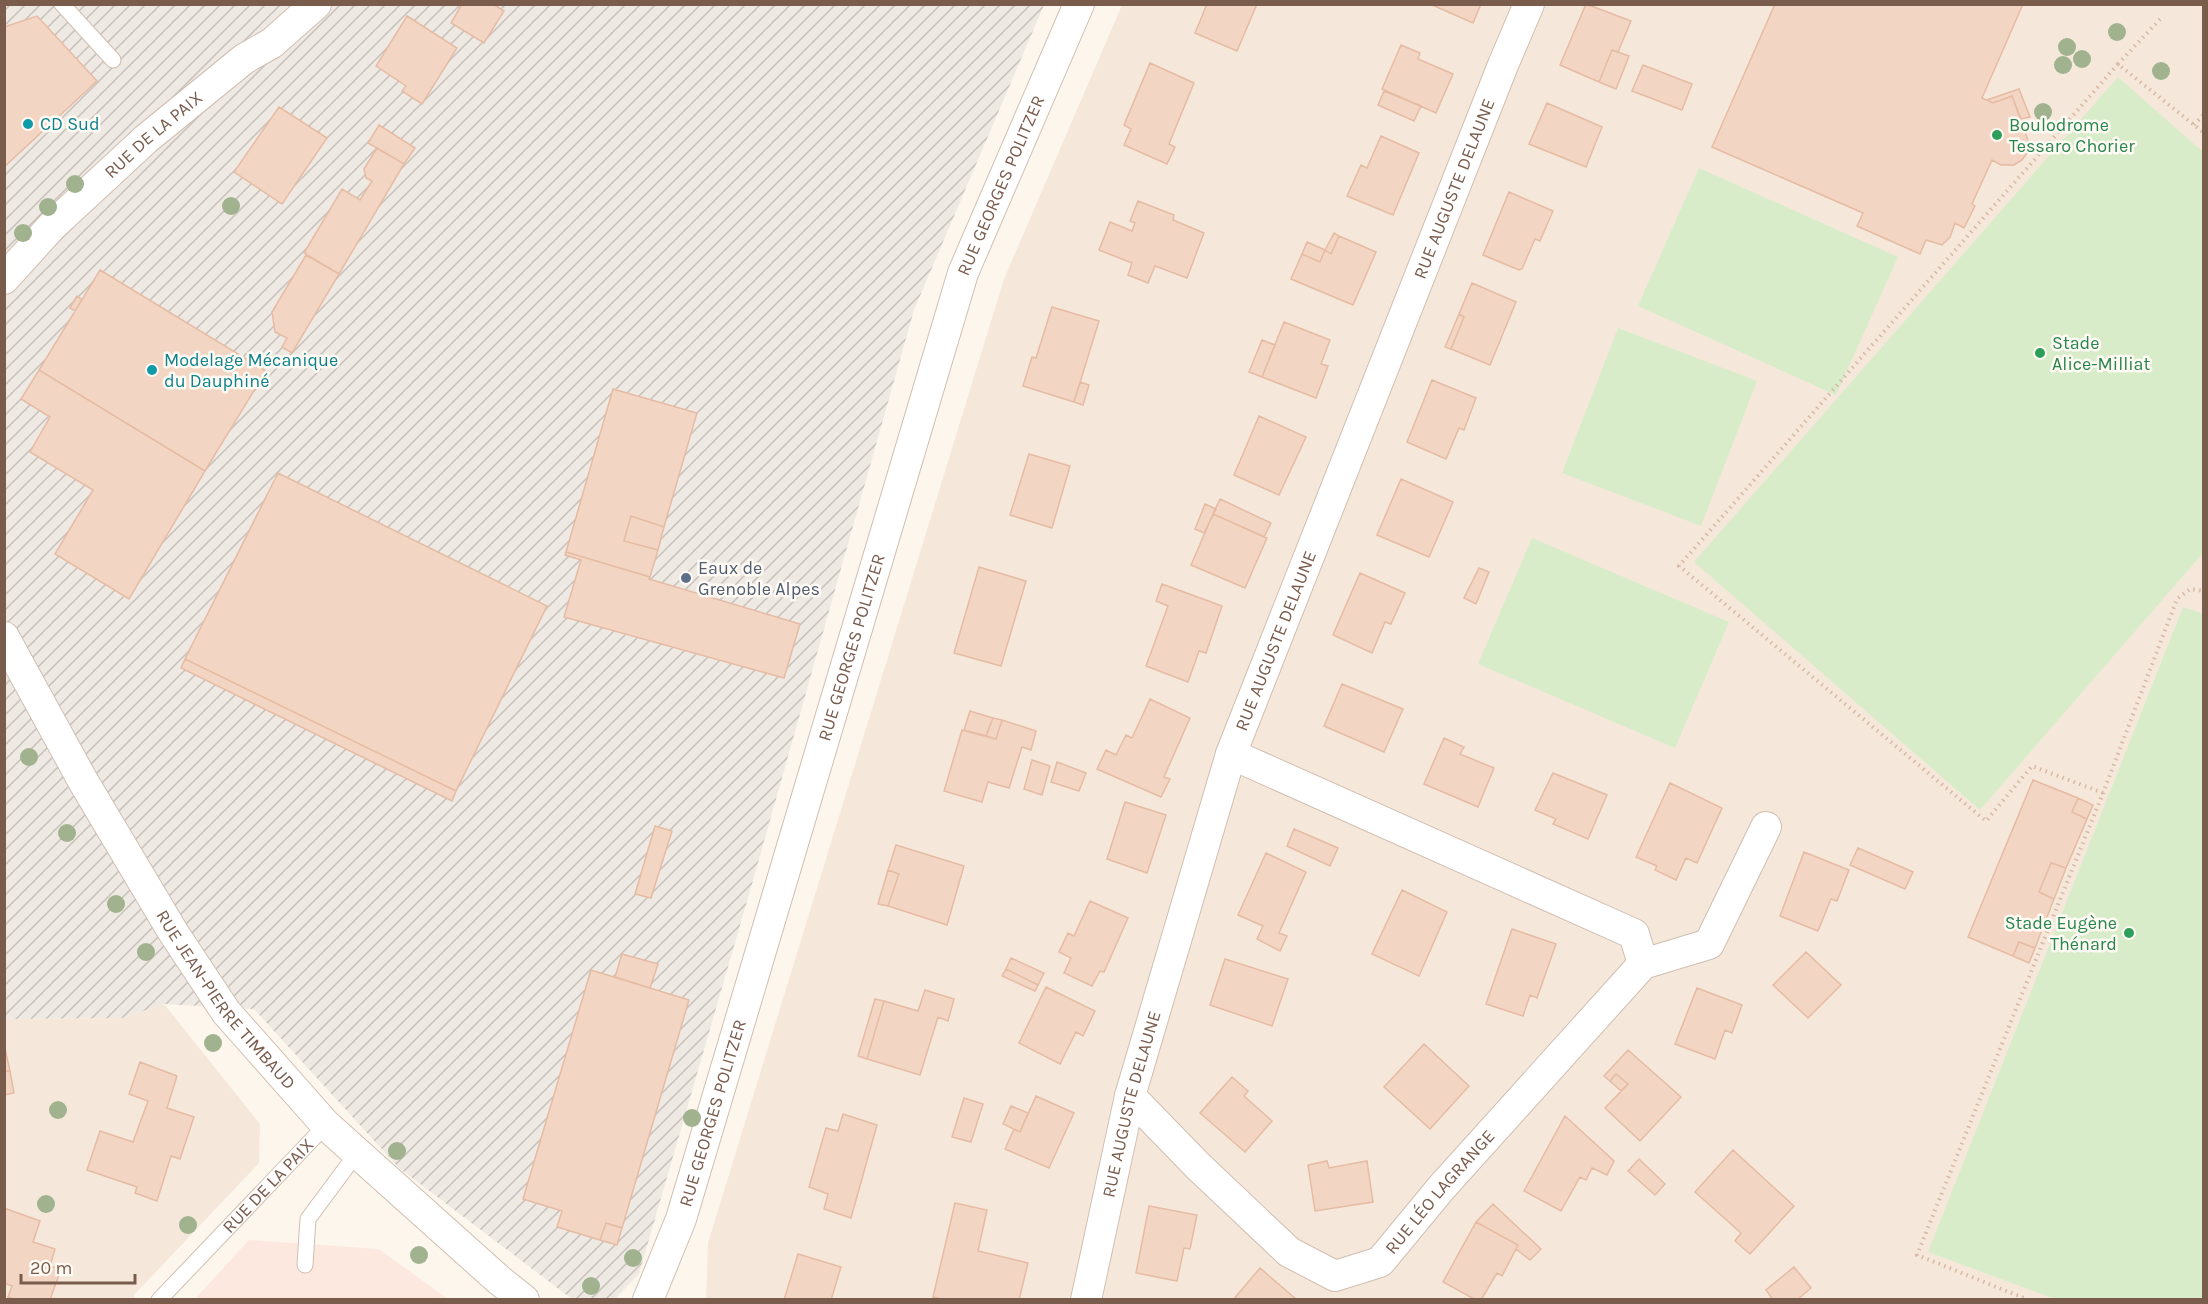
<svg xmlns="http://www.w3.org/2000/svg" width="2208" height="1304" viewBox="0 0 2208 1304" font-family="Karla,sans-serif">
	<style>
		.residential { fill: #f5e8da }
		.commercial { fill: #fde8e0 }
		.industrial { fill: url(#industrial-furrows) }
		.green { fill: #d8ecc9 }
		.building { fill: #f3d5c3; stroke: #e6bba3; stroke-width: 1.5 }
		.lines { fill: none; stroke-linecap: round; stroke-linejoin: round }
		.service-casing { stroke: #d1beb0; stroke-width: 17 }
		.minor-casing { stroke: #d1beb0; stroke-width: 32 }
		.path { stroke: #d9b8a5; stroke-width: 4; stroke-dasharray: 1.5 4.5; stroke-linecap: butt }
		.service { stroke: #fff; stroke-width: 15 }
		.minor { stroke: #fff; stroke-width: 30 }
		.tree { fill: #a0b28e }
		.culture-dot { fill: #0f9aa8; stroke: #fffaf3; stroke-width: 2 }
		.leisure-dot { fill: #2e9e5b; stroke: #fffaf3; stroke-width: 2 }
		.service-dot { fill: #5c6f8a; stroke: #fffaf3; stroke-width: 2 }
		.labels { text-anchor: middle; stroke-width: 5; stroke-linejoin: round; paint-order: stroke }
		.culture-label { font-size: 18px; fill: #0d838f; stroke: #fffaf3; text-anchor: start }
		.leisure-label { font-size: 18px; fill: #27864d; stroke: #fffaf3; text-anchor: start }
		.street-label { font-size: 18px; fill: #7a5c4d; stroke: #fffaf3 }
		.service-label { font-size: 18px; fill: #4e5e75; stroke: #fffaf3; text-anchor: start }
	</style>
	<defs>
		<pattern id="industrial-furrows" width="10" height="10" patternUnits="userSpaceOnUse" patternTransform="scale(1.5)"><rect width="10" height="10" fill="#efe9e4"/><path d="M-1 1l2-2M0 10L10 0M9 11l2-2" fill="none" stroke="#c7c0bb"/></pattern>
	</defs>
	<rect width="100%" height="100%" fill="#fdf6ec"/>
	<path class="residential" d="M 1122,5 L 2203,5 L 2203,1299 L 706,1300 L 708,1243 L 1004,279 Z
		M 164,1004 L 260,1124 L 259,1163 L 134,1295 L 135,1299 L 5,1299 L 4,1019 L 122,1018 Z"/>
	<path class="commercial" d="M 249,1240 L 379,1249 L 448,1299 L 194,1300 Z"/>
	<path class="industrial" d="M 4,5 L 1044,5 L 914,310 L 752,884 L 639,1274 L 615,1299 L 572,1299 L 399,1168 L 254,1009 L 164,1004 L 122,1018 L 5,1019 Z"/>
	<path class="green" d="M 2118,77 L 2203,152 L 2203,553 L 1980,810 L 1694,562 Z
		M 1699,168 L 1898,257 L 1836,395 L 1638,306 Z
		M 1618,328 L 1757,381 L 1701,526 L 1562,473 Z
		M 1532,538 L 1729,622 L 1675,748 L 1478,664 Z
		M 2183,607 L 2204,614 L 2203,1299 L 2055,1299 L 1928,1252 Z"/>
	<path class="building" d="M 462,4 L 493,4 L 504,11 L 484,43 L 451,23 Z
		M 1207,4 L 1257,4 L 1237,51 L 1195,33 Z
		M 1430,4 L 1481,4 L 1473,23 Z
		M 1586,4 L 1631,21 L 1618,52 L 1612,50 L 1599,82 L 1560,65 Z
		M 1775,4 L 2023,4 L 1982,98 L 1993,103 L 2012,96 L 2029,143 L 2027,153 L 2022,160 L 2014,165 L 2001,165 L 1992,160 L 1972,204 L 1975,206 L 1964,228 L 1955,223 L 1950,237 L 1942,245 L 1926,240 L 1920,254 L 1857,226 L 1863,213 L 1712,147 Z
		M 37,16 L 97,81 L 4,167 L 4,27 Z
		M 407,16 L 457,48 L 422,104 L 402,91 L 406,86 L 376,66 Z
		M 1401,45 L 1420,53 L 1418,59 L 1453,74 L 1436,113 L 1382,89 Z
		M 1612,50 L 1629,56 L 1616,89 L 1599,82 Z
		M 1150,63 L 1194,83 L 1169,144 L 1175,147 L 1167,164 L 1124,145 L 1131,129 L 1124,125 Z
		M 1643,65 L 1692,84 L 1682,110 L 1632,91 Z
		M 2019,89 L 2030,117 L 2021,119 L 2012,96 L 1993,103 L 1987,100 Z
		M 1384,91 L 1421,106 L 1414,121 L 1378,105 Z
		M 1547,103 L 1602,127 L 1586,167 L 1529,144 Z
		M 279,107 L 327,138 L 282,204 L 234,172 Z
		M 379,125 L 415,148 L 404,164 L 368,143 Z
		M 1381,136 L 1419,153 L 1393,215 L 1347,196 L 1361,165 L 1367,168 Z
		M 377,148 L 404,164 L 339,274 L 304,253 L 342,189 L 360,200 L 372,181 L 366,178 L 364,169 Z
		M 1509,192 L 1553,211 L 1540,241 L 1535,239 L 1522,269 L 1519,270 L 1483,255 Z
		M 1138,201 L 1174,215 L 1173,220 L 1204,233 L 1187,278 L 1155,266 L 1148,283 L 1128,275 L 1132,263 L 1099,250 L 1110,222 L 1132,231 L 1135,223 L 1130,221 Z
		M 1334,233 L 1339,236 L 1331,254 L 1325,250 Z
		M 1339,236 L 1376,252 L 1353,305 L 1291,279 L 1302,254 L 1320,262 L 1325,250 L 1331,254 Z
		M 1307,242 L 1325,250 L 1320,262 L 1302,254 Z
		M 306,255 L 339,274 L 292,353 L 282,347 L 287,338 L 275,332 L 272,312 Z
		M 100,270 L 266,371 L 205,471 L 39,370 Z
		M 1472,283 L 1516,302 L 1490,365 L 1451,349 L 1464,317 L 1459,314 Z
		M 77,296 L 82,300 L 75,311 L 70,308 Z
		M 1052,307 L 1099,321 L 1074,402 L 1023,386 L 1032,357 L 1036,358 Z
		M 1459,314 L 1464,317 L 1451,349 L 1445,347 Z
		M 1284,322 L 1330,340 L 1321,364 L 1328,366 L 1316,398 L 1262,377 Z
		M 1262,340 L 1275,345 L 1262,377 L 1249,372 Z
		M 39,370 L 205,471 L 129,599 L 55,554 L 93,490 L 30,452 L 50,417 L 21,399 Z
		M 1432,380 L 1476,398 L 1464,430 L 1459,428 L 1446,459 L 1407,442 Z
		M 1080,382 L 1089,385 L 1083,405 L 1074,402 Z
		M 613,389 L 697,413 L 664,527 L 631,516 L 624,541 L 658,550 L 650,577 L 566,552 Z
		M 1259,416 L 1306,437 L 1279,495 L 1234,475 Z
		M 1029,454 L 1070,466 L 1052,528 L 1010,515 Z
		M 278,473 L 547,606 L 456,791 L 185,659 Z
		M 1401,479 L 1453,502 L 1429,557 L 1377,535 Z
		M 1220,499 L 1271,523 L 1264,537 L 1213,514 Z
		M 1205,504 L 1216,509 L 1204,533 L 1195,529 Z
		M 1213,514 L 1267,538 L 1245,588 L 1191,565 Z
		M 631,516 L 664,527 L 658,550 L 624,541 Z
		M 566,552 L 650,577 L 649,579 L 800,624 L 784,678 L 564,617 L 581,560 L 565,555 Z
		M 979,567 L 1026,581 L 1001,666 L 954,653 Z
		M 1479,568 L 1489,572 L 1476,604 L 1464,598 Z
		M 1360,573 L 1405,593 L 1391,624 L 1385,622 L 1372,653 L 1333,635 Z
		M 1162,584 L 1222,606 L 1206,653 L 1199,651 L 1188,682 L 1146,666 L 1168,606 L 1156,601 Z
		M 185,659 L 456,791 L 452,801 L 181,668 Z
		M 1342,684 L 1403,709 L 1384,752 L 1324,726 Z
		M 1150,699 L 1190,718 L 1164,777 L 1170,779 L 1161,797 L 1097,769 L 1106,750 L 1116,755 L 1126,735 L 1132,738 Z
		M 970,711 L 993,718 L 986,736 L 964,730 Z
		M 993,718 L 1002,720 L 996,739 L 986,736 Z
		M 1002,720 L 1036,731 L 1031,750 L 1022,747 L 1009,788 L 988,782 L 982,802 L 944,791 L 962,730 L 996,739 Z
		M 1444,738 L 1464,747 L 1460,754 L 1494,768 L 1478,807 L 1424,784 Z
		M 1032,760 L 1050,766 L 1042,795 L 1024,789 Z
		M 1057,762 L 1086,773 L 1079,791 L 1051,782 Z
		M 1553,773 L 1607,795 L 1588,839 L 1553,824 L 1556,819 L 1535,810 Z
		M 2033,780 L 2078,798 L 2072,812 L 2087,819 L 2066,868 L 2051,863 L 2039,892 L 2054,899 L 2035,948 L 2019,942 L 2013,956 L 1968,937 Z
		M 1670,783 L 1722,808 L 1697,863 L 1686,858 L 1676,880 L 1655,870 L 1657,866 L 1636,857 Z
		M 2078,798 L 2093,805 L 2087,819 L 2072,812 Z
		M 1125,802 L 1166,815 L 1147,873 L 1107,859 Z
		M 655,826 L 672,831 L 651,898 L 635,894 Z
		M 1294,829 L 1338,848 L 1330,866 L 1287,846 Z
		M 896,845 L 964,866 L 947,925 L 888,906 L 899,874 L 888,870 Z
		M 1858,848 L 1913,872 L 1905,889 L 1850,865 Z
		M 1804,852 L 1849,870 L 1837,901 L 1831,899 L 1818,931 L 1780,916 Z
		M 1266,853 L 1306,872 L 1279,933 L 1287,936 L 1280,951 L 1257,939 L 1263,926 L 1238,915 Z
		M 2051,863 L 2066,868 L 2054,899 L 2039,892 Z
		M 888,870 L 899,874 L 888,906 L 878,904 Z
		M 1402,890 L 1447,912 L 1419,976 L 1372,954 Z
		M 1090,901 L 1128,918 L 1104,972 L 1100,971 L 1092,986 L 1064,973 L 1071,958 L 1059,952 L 1068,933 L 1074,936 Z
		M 1512,929 L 1556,944 L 1537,998 L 1530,995 L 1523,1016 L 1486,1004 Z
		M 2019,942 L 2035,948 L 2029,963 L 2013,956 Z
		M 1806,952 L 1841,985 L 1808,1018 L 1773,985 Z
		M 622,954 L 658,964 L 650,988 L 615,977 Z
		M 1011,958 L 1044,973 L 1038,985 L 1006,969 Z
		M 1225,959 L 1288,979 L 1272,1026 L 1210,1005 Z
		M 1006,969 L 1038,985 L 1035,991 L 1002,976 Z
		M 591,970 L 689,1000 L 622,1228 L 606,1223 L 600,1240 L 557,1227 L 562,1211 L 523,1199 Z
		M 1046,987 L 1095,1011 L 1083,1036 L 1076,1032 L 1060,1064 L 1019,1043 Z
		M 1697,988 L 1742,1005 L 1732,1033 L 1725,1030 L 1715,1059 L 1675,1044 Z
		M 925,990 L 954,999 L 948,1021 L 938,1017 L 920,1075 L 867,1059 L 884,1001 L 918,1011 Z
		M 875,999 L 884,1001 L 867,1059 L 858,1056 Z
		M 4,1044 L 10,1071 L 4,1071 Z
		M 1424,1044 L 1469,1086 L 1430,1129 L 1384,1087 Z
		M 1628,1050 L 1681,1097 L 1640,1141 L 1605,1108 L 1628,1084 L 1616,1074 L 1610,1081 L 1604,1076 Z
		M 140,1062 L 177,1076 L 167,1108 L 194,1117 L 180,1159 L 171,1156 L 157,1201 L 135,1193 L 137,1187 L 87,1170 L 100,1131 L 133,1142 L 148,1101 L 129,1094 Z
		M 4,1071 L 10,1071 L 14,1093 L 4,1095 Z
		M 1616,1074 L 1628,1084 L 1621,1091 L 1610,1081 Z
		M 1232,1077 L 1248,1091 L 1244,1096 L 1272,1121 L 1245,1152 L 1200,1113 Z
		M 1036,1096 L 1074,1113 L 1049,1168 L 1005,1149 L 1014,1129 L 1020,1132 Z
		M 964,1098 L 983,1104 L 971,1142 L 952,1137 Z
		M 1011,1106 L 1028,1113 L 1020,1132 L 1003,1124 Z
		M 843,1114 L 877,1125 L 851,1218 L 824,1209 L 828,1194 L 809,1187 L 826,1128 L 838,1131 Z
		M 1565,1116 L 1614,1161 L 1607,1175 L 1592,1168 L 1586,1180 L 1580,1177 L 1561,1211 L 1524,1191 Z
		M 1733,1150 L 1794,1206 L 1750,1254 L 1735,1241 L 1741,1233 L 1695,1192 Z
		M 1639,1159 L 1665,1184 L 1655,1195 L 1628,1171 Z
		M 1327,1161 L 1329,1168 L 1367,1161 L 1373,1202 L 1315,1211 L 1308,1165 Z
		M 955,1203 L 987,1210 L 978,1251 L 1028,1263 L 1019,1300 L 946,1300 L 933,1297 Z
		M 1493,1204 L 1541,1249 L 1530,1260 L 1516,1249 L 1518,1245 L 1476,1222 Z
		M 1149,1206 L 1197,1215 L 1190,1249 L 1184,1248 L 1177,1281 L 1136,1273 Z
		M 4,1208 L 40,1221 L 33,1242 L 55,1249 L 50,1266 L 61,1269 L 50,1300 L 17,1300 L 8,1297 L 12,1286 L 4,1283 Z
		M 1476,1222 L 1518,1245 L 1502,1276 L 1497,1273 L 1481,1300 L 1476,1300 L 1443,1282 Z
		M 606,1223 L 622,1228 L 617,1245 L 600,1240 Z
		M 798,1254 L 841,1267 L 831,1300 L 784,1300 Z
		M 1794,1267 L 1811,1288 L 1797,1300 L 1773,1300 L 1766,1290 Z
		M 1260,1268 L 1297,1300 L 1233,1300 Z"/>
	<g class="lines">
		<defs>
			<g id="service">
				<path d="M 62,4 L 113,60"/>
				<path d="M 305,1265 L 308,1219 L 357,1153"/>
				<path id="s1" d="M 159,1300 L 326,1125"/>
			</g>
			<g id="minor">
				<path id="s2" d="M 4,279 L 52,226 L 146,139 L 244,59 L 272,43 L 316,4"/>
				<path id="s3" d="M 4,637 L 83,781 L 173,932 L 226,1012 L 326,1125 L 499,1280 L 524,1300"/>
				<path d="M 1643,964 L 1709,944 L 1766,827"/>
				<path id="s4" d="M 1130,1096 L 1198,1166 L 1289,1252 L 1335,1276 L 1380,1262 L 1442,1187 L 1643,964 L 1634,934 L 1231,754"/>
				<path id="s5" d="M 648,1300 L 681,1219 L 963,273 L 1079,4"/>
				<path id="s6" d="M 1086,1300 L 1130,1096 L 1231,754 L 1503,65 L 1529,4"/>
			</g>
		</defs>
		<use href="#service" class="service-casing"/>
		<use href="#minor" class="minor-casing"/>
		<path class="path" d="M 2118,64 L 2163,16
			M 2194,125 L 2204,114
			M 2103,793 L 2032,766 L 1986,821 L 1679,566 L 2118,64 L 2204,133
			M 2029,1300 L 1917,1255 L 2103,793 L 2177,599 L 2190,589 L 2204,591"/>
		<use href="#service" class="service"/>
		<use href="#minor" class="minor"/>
	</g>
	<g class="tree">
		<circle cx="2117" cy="32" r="9"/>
		<circle cx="2067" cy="47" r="9"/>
		<circle cx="2082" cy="59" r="9"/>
		<circle cx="2063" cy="65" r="9"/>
		<circle cx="2161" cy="71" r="9"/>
		<circle cx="2043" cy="112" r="9"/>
		<circle cx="75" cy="184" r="9"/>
		<circle cx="231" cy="206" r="9"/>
		<circle cx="48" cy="207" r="9"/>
		<circle cx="23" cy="233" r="9"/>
		<circle cx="29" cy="757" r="9"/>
		<circle cx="67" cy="833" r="9"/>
		<circle cx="116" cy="904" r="9"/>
		<circle cx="146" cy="952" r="9"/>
		<circle cx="213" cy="1043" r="9"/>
		<circle cx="58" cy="1110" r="9"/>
		<circle cx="692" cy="1118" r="9"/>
		<circle cx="397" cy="1151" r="9"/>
		<circle cx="46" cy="1204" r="9"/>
		<circle cx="188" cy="1225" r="9"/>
		<circle cx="419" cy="1255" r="9"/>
		<circle cx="633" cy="1258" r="9"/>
		<circle cx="591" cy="1286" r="9"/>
	</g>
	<g class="culture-dot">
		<circle cx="28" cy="124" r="6"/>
		<circle cx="152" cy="370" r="6"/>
	</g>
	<g class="leisure-dot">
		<circle cx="1997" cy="135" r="6"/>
		<circle cx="2040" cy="353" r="6"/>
		<circle cx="2129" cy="933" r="6"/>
	</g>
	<circle class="service-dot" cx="686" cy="578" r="6"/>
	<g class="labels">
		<g class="culture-label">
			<text x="40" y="130">CD Sud</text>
			<text x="164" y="366">Modelage Mécanique<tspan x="164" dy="21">du Dauphiné</tspan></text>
		</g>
		<g class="leisure-label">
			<text x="2009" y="131">Boulodrome<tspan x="2009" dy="21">Tessaro Chorier</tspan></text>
			<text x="2052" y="349">Stade<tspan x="2052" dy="21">Alice-Milliat</tspan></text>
			<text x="2117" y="929" text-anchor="end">Stade Eugène<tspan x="2117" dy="21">Thénard</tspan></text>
		</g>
		<g class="street-label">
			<text dy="6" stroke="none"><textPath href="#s2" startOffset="208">RUE DE LA PAIX</textPath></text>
			<text dy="6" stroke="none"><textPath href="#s5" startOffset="1170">RUE GEORGES POLITZER</textPath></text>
			<text dy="6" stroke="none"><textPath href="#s6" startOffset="1173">RUE AUGUSTE DELAUNE</textPath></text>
			<text dy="6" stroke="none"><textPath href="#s6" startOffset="687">RUE AUGUSTE DELAUNE</textPath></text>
			<text dy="6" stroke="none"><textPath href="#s5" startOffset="684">RUE GEORGES POLITZER</textPath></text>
			<text dy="6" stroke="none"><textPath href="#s3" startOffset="426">RUE JEAN-PIERRE TIMBAUD</textPath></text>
			<text dy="6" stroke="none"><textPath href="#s6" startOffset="201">RUE AUGUSTE DELAUNE</textPath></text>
			<text dy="6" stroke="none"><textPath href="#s5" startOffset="198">RUE GEORGES POLITZER</textPath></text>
			<text dy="6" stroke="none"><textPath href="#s1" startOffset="158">RUE DE LA PAIX</textPath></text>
			<text dy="6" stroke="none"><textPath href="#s4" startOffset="414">RUE LÉO LAGRANGE</textPath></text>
		</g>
		<g class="service-label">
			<text x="698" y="574">Eaux de<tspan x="698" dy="21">Grenoble Alpes</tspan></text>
		</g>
	</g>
	<rect width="2208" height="1304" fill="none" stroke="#7a5c4d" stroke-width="12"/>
	<path d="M21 1274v9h114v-9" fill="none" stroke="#7a5c4d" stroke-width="3"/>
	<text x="30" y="1274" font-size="18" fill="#7a5c4d" stroke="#fffaf3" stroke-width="4.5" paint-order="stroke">20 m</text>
</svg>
